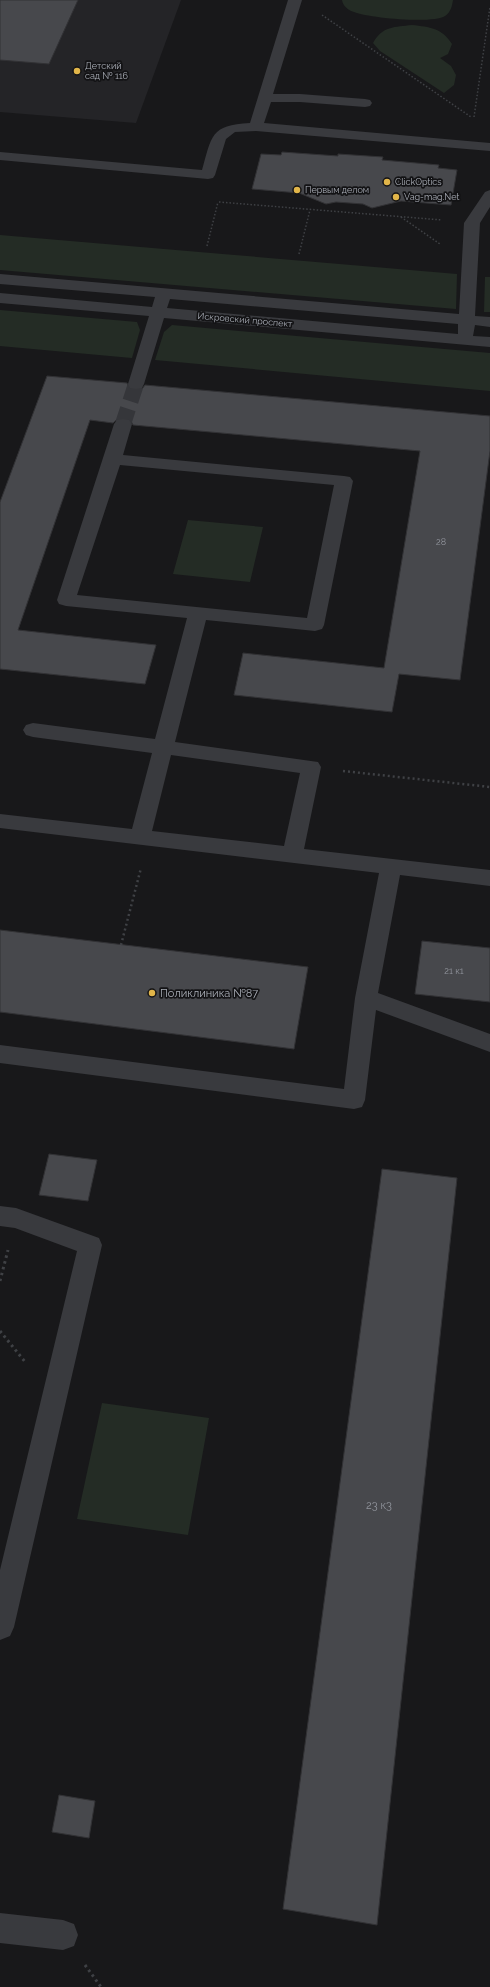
<svg xmlns="http://www.w3.org/2000/svg" width="490" height="1987" viewBox="0 0 490 1987" font-family="Raleway,sans-serif">
	<style>
		.built { fill: #242427 }
		.green { fill: #242c25 }
		.building { fill: #47484c; stroke: #323235 }
		.lines { fill: none; stroke-linecap: round; stroke-linejoin: round }
		.minor-tunnel { stroke: #35363a; stroke-width: 16; stroke-dasharray: 16 8; stroke-linecap: butt }
		.path-far2 { stroke: #3f4145; stroke-width: 1.5; stroke-dasharray: 1.5 2; stroke-linecap: butt }
		.path-far1 { stroke: #3f4145; stroke-width: 2.5; stroke-dasharray: 2 3; stroke-linecap: butt }
		.path { stroke: #3f4145; stroke-width: 3; stroke-dasharray: 2.5 3.5; stroke-linecap: butt }
		.minor { fill: #393a3e; fill-rule: evenodd }
		.poi-dot { fill: #e1b549; stroke: #131315; stroke-width: 1.5 }
		.labels { text-anchor: middle; stroke-width: 3.5; stroke-linejoin: round; paint-order: stroke }
		.far-poi-label { font-size: 9px; fill: #abafb8; stroke: #131315; text-anchor: start }
		.far-street-label { font-size: 9px; fill: #abafb8; stroke: #131315 }
		.number-label { font-size: 9px; fill: #92959d }
		.poi-label { font-size: 11px; fill: #abafb8; stroke: #131315; text-anchor: start }
		.near-number-label { font-size: 11px; fill: #92959d }
	</style>
	<rect width="100%" height="100%" fill="#18181a"/>
	<path class="built" d="M 0,0 L 181,0 L 136,123 L 0,112 Z"/>
	<path class="green" d="M 342,0 L 453,0 C 452,6 451,12 445,16 C 433,24 369,18 354,12 C 348,10 343,6 342,0 Z
		M 412,25 C 430,27 442,28 452,44 L 448,54 L 440,58 L 451,66 L 456,75 L 454,85 L 444,93 L 380,51 L 373,43 C 382,26 395,27 412,25 Z
		M 0,235 L 457,274 L 456,309 L 0,270 Z
		M 485,277 L 490,277 L 490,312 L 484,312 Z
		M 0,310 L 137,322 L 140,330 L 132,358 L 0,346 Z
		M 172,325 L 490,353 L 490,391 L 155,360 L 164,332 Z
		M 188,520 L 263,527 L 250,582 L 173,574 Z
		M 102,1403 L 209,1418 L 188,1535 L 77,1519 Z"/>
	<path class="building" d="M 0,0 L 78,0 L 49,64 L 0,60 Z
		M 282,152 L 338,156 L 338,154 L 383,157 L 382,160 L 439,165 L 438,168 L 457,170 L 451,205 L 401,201 L 372,208 L 363,204 L 336,202 L 326,204 L 299,193 L 252,189 L 261,154 L 281,155 Z
		M 47,376 L 127,383 L 129,389 L 136,390 L 142,389 L 145,385 L 490,416 L 490,451 L 460,680 L 399,674 L 392,712 L 234,695 L 243,653 L 384,668 L 420,451 L 133,425 L 130,419 L 123,418 L 117,419 L 113,423 L 90,420 L 18,630 L 156,645 L 145,684 L 0,669 L 0,502 Z
		M 0,930 L 308,967 L 294,1049 L 0,1012 Z
		M 422,941 L 490,948 L 490,1002 L 415,994 Z
		M 49,1154 L 97,1160 L 88,1201 L 39,1195 Z
		M 382,1169 L 457,1178 L 377,1925 L 283,1909 Z
		M 59,1795 L 95,1801 L 89,1838 L 52,1832 Z"/>
	<g class="lines">
		<path class="minor-tunnel" d="M 123,424 L 136,384"/>
		<path class="path-far2" d="M 322,15 L 471,117
			M 474,117 L 490,7
			M 219,202 L 442,220
			M 401,217 L 440,244
			M 207,246 L 218,202
			M 299,254 L 310,210"/>
		<path class="path-far1" d="M 343,771 L 490,787
			M 121,945 L 141,868"/>
		<path class="path" d="M 0,1281 L 8,1250
			M 0,1331 L 26,1363
			M 85,1965 L 101,1987"/>
		<path class="minor" d="M 288,0 L 302,0 L 273,94 L 300,94 L 365,99 L 370,100 L 372,103 L 370,106 L 365,107 L 300,102 L 271,102 L 264,123 L 490,143 L 490,151 L 256,131 L 235,132 L 226,139 L 215,175 L 213,178 L 208,179 L 0,160 L 0,152 L 202,170 C 212,136 210,125 250,123 Z
			M 490,190 L 490,207 L 480,223 L 475,316 L 490,317 L 490,327 L 475,325 L 473,336 L 490,337 L 490,347 L 164,318 L 144,384 L 142,388 L 136,389 L 130,388 L 128,384 L 149,316 L 0,303 L 0,293 L 152,307 L 155,297 L 0,284 L 0,274 L 459,314 L 464,223 L 485,192 ZM 170,299 L 458,324 L 458,334 L 167,308 Z
			M 123,419 L 129,420 L 132,424 L 123,455 L 344,476 L 350,477 L 353,481 L 324,625 L 322,629 L 315,631 L 206,620 L 175,742 L 318,762 L 321,767 L 304,849 L 490,870 L 490,886 L 400,875 L 378,993 L 490,1034 L 490,1052 L 376,1010 L 365,1100 L 362,1107 L 354,1109 L 0,1063 L 0,1045 L 344,1089 L 355,998 L 379,873 L 0,828 L 0,814 L 132,829 L 152,753 L 33,737 L 26,735 L 23,730 L 26,725 L 33,723 L 155,739 L 187,618 L 66,606 L 59,604 L 57,600 L 114,424 L 117,420 ZM 120,465 L 334,485 L 307,618 L 77,595 ZM 171,755 L 300,773 L 284,846 L 152,831 Z
			M 0,1206 L 16,1208 L 99,1238 L 102,1245 L 14,1627 L 10,1636 L 0,1640 L 0,1570 L 77,1251 L 15,1228 L 0,1226 Z
			M 0,1913 L 63,1920 L 74,1924 L 78,1935 L 74,1946 L 63,1950 L 0,1943 Z"/>
	</g>
	<g class="poi-dot">
		<circle cx="77" cy="71" r="4"/>
		<circle cx="387" cy="182" r="4"/>
		<circle cx="297" cy="190" r="4"/>
		<circle cx="396" cy="197" r="4"/>
		<circle cx="152" cy="993" r="4"/>
	</g>
	<g class="labels">
		<g class="far-poi-label">
			<text x="85" y="69">Детский<tspan x="85" dy="10">сад № 116</tspan></text>
			<text x="395" y="185">ClickOptics</text>
			<text x="305" y="193">Первым делом</text>
			<text x="404" y="200">Vag-mag.Net</text>
		</g>
		<g class="far-street-label">
			<text transform="translate(245 320) rotate(5)" y="3">Искровский проспект</text>
		</g>
		<g class="number-label">
			<text x="441" y="545">28</text>
			<text x="454" y="974">21 к1</text>
		</g>
		<g class="poi-label">
			<text x="160" y="997">Поликлиника №87</text>
		</g>
		<g class="near-number-label">
			<text x="379" y="1509">23 к3</text>
		</g>
	</g>
</svg>
